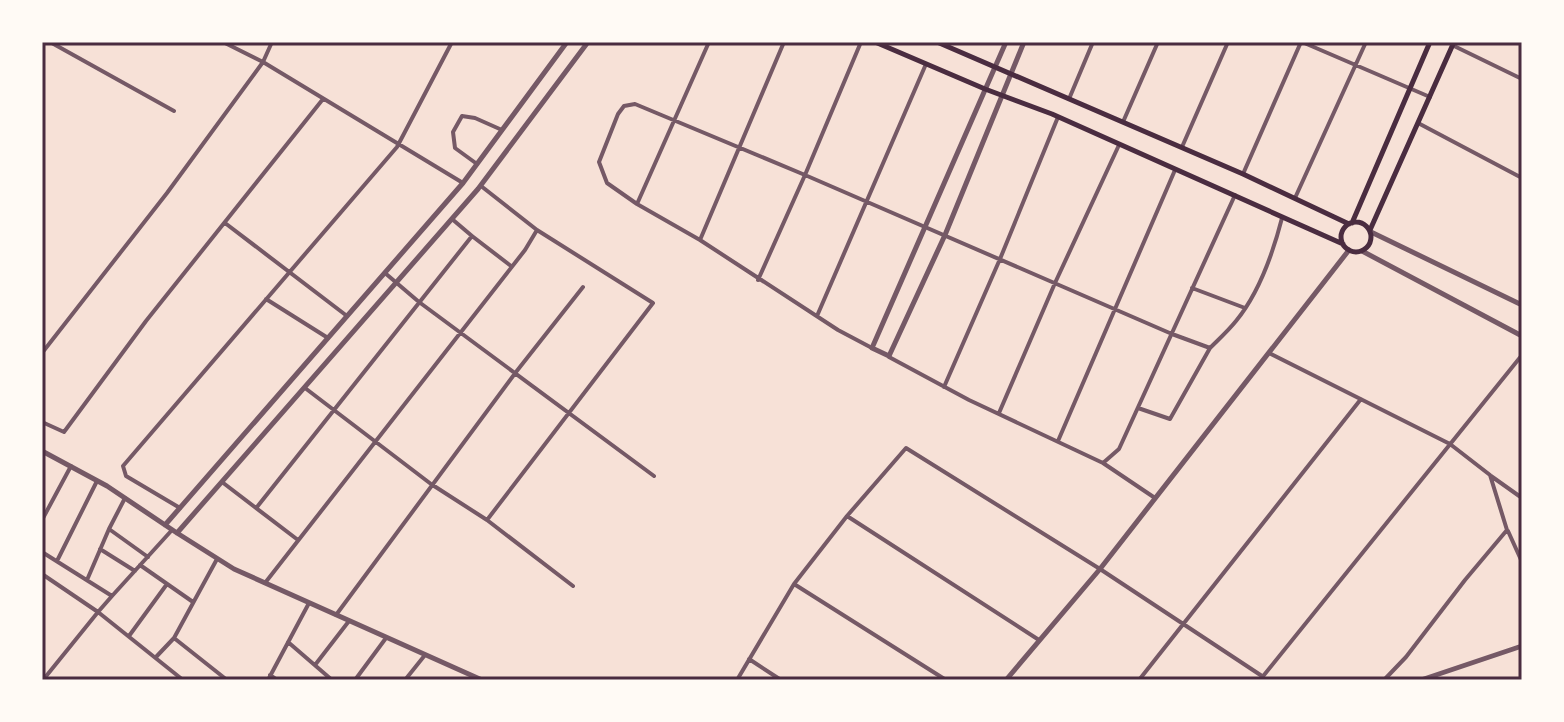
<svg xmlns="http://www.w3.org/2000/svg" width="1564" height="722" viewBox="0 0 1564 722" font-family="Montserrat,sans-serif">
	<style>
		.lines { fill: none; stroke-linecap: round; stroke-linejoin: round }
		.minor { stroke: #755966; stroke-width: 4 }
		.tertiary { stroke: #755966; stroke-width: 5 }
		.secondary { stroke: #4a2c40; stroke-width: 5 }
		.neatline { fill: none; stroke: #4a2c40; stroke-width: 3 }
	</style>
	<rect width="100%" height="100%" fill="#f7e1d7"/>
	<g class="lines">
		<path class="minor" d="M 50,42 L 174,111
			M 223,42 L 263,62 L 463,183
			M 1302,42 L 1430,97
			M 1452,45 L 1522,79
			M 1069,99 L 1093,42
			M 1123,122 L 1158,42
			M 1418,123 L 1522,178
			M 1182,147 L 1228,42
			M 477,164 L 455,148 L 453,132 L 462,116 L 475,118 L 502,130
			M 1243,174 L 1301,42
			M 1295,198 L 1366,42
			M 637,204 L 709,42
			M 225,223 L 347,316
			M 472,236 L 511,266
			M 700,240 L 784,42
			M 385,273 L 419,302 L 654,476
			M 758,280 L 805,175 L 861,42
			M 1192,288 L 1245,308
			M 266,299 L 328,338
			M 817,316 L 926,64
			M 872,348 L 838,330 L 700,240 L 637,204 L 607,183 L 599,162 L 618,114 L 624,106 L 635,104 L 805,175 L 1172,334 L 1210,348 C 1218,340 1228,331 1236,321 C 1259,293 1273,253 1282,218
			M 42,353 L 167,193 L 263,62 L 272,42
			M 1269,353 L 1450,444 L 1490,475 L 1507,530 L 1465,580 L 1406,657 L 1384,680
			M 889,357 L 969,400 L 1103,463 L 1155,498
			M 944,387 L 1000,259 L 1058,117
			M 305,388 L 431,484 L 487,520 L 573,586
			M 1138,408 L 1170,419 L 1210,348
			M 999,413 L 1055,283 L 1119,145
			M 42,422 L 64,432 L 146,321 L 323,99
			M 1058,441 L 1175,170
			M 1103,463 L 1119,449 L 1235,195
			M 1491,476 L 1522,498
			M 222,482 L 298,540
			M 257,507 L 472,236 L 452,219
			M 180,508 L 126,476 L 123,466 L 397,147 L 452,42
			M 847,516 L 906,448 L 1100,569 L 1268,680
			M 42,520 L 71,466
			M 487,520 L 653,303 L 537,230
			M 109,529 L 148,557
			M 1508,531 L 1522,562
			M 100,549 L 135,571
			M 42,552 L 112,596 L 172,530
			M 217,559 L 174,638 L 227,680
			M 57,561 L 97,481
			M 140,565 L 193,602
			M 42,574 L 98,612 L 43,680
			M 87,580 L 109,529 L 125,498
			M 265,583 L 525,250 L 537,230 L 481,186
			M 112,596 L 98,612 L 183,680
			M 336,615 L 516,372 L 583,287
			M 129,636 L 167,584
			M 288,642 L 332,680
			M 156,657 L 174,638
			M 749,659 L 781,680
			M 315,665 L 349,621
			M 270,675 L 277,680
			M 268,680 L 309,603
			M 355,680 L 386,638
			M 405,680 L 425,655
			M 737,680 L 794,584
			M 946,680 L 794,584 L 847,516 L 1039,640
			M 1139,680 L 1361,399
			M 1260,680 L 1522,355"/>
		<path class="tertiary" d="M 1006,42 L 872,348 L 889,356 L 945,235 L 1024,42
			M 1371,232 L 1522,305
			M 1362,251 L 1522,336
			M 42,451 L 107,486 L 177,533 L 234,569 L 482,680
			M 165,525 L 463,183 L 567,42
			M 177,533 L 478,189 L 588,42
			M 1006,680 L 1100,569 L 1349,250
			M 1421,680 L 1522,646"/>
		<path class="secondary" d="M 875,42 L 985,89 L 1052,114 L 1343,244
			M 937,42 L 1243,174 L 1349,224
			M1341 237a15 15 0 1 1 30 0a15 15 0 1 1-30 0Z
			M 1352,223 L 1430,42
			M 1370,230 L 1454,42"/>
	</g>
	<rect width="1564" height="722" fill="none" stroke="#fffaf5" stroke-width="88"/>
	<rect x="44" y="44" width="1476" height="634" class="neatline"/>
</svg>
